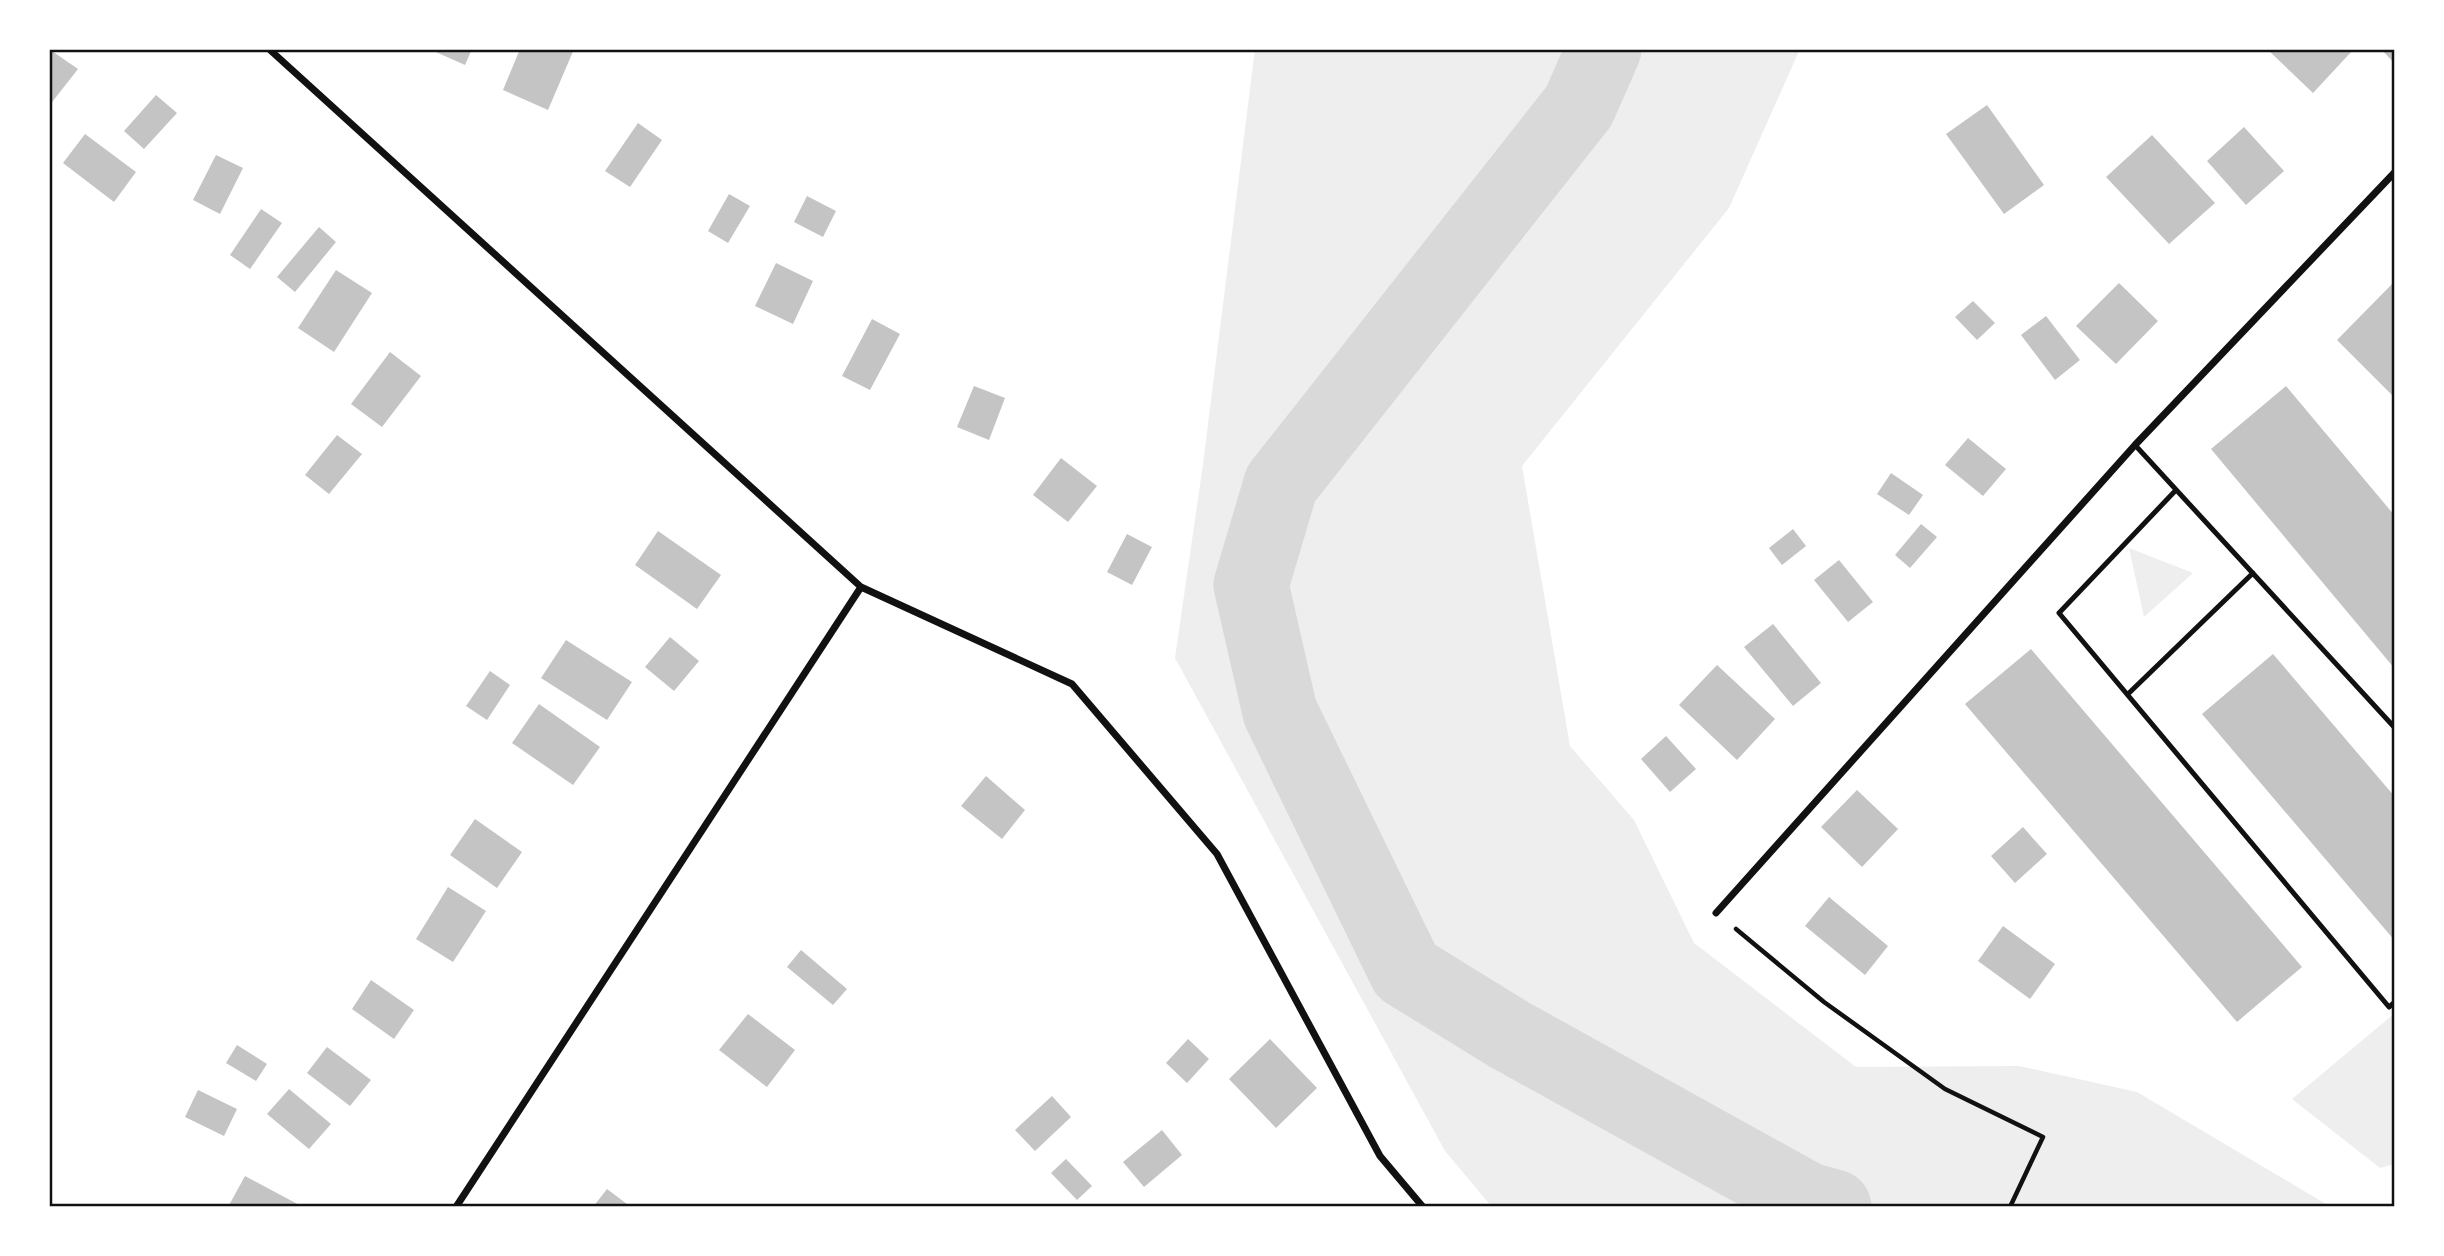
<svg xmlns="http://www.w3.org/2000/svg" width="2444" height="1256" viewBox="0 0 2444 1256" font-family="Lora,serif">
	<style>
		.green { fill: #eee }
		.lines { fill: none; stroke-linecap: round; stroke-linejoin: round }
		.river { stroke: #d9d9d9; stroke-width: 75 }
		.building { fill: #c4c4c4 }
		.path { stroke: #111; stroke-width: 4.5 }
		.service { stroke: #111; stroke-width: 5 }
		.minor { stroke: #111; stroke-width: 7 }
		.neatline { fill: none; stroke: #111; stroke-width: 2.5 }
	</style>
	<rect width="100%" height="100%" fill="#fff"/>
	<path class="green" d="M 1255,49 L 1800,49 L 1729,208 L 1522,466 L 1570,746 L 1634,820 L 1694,943 L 1856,1067 L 2019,1066 L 2137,1092 L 2331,1207 L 1492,1207 L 1445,1151 L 1175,658 L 1203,464 Z
		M 2129,548 L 2193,573 L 2144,617 Z
		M 2395,1013 L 2395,1164 L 2380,1168 L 2292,1099 Z"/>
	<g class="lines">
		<path class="river" d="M 1604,49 L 1579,106 L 1281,484 L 1251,585 L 1280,712 L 1406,971 L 1510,1035 L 1808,1200 L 1834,1207"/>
	</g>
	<path class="building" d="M 49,49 L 78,69 L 49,106 Z
		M 429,49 L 472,49 L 465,65 Z
		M 520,49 L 574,49 L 548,110 L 503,90 Z
		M 2267,49 L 2352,49 L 2353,50 L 2313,93 Z
		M 2381,49 L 2395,49 L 2395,64 Z
		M 156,95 L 177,113 L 144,149 L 124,131 Z
		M 1987,105 L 2044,185 L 2004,214 L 1946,134 Z
		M 638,123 L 662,140 L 630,187 L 605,171 Z
		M 2244,127 L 2284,171 L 2246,205 L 2207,161 Z
		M 85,134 L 136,172 L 114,202 L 63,163 Z
		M 2152,135 L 2215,203 L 2169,244 L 2106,177 Z
		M 216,155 L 243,168 L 220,214 L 193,200 Z
		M 729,194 L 750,206 L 728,243 L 708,231 Z
		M 807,196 L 836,211 L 823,237 L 794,222 Z
		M 261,209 L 282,223 L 250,269 L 230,255 Z
		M 319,227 L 336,242 L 295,292 L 277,277 Z
		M 776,263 L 813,281 L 793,324 L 755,306 Z
		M 336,270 L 372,293 L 334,352 L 298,328 Z
		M 2394,282 L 2395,284 L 2395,398 L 2337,340 Z
		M 2119,283 L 2158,321 L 2116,364 L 2076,326 Z
		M 1973,301 L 1995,323 L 1977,340 L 1955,317 Z
		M 2046,316 L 2080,360 L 2055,380 L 2021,335 Z
		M 872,319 L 900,334 L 870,390 L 842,376 Z
		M 390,352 L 421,376 L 382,427 L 351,404 Z
		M 974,386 L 1005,398 L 989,440 L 957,427 Z
		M 2286,386 L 2395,516 L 2395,669 L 2211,449 Z
		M 337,435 L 362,454 L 329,494 L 305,475 Z
		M 1968,438 L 2006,469 L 1983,496 L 1945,465 Z
		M 1061,458 L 1097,486 L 1068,522 L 1033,495 Z
		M 1891,473 L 1923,495 L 1909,515 L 1877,494 Z
		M 1921,524 L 1937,537 L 1910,568 L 1895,555 Z
		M 1793,529 L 1806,546 L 1782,565 L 1769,548 Z
		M 658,531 L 721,575 L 697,609 L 635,565 Z
		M 1127,534 L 1152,547 L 1132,585 L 1107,572 Z
		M 1839,560 L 1873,602 L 1848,622 L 1814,580 Z
		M 1773,624 L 1821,683 L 1793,706 L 1744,647 Z
		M 670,637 L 699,661 L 674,691 L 645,667 Z
		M 566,640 L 632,682 L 607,720 L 541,678 Z
		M 2031,649 L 2302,967 L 2237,1022 L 1965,704 Z
		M 2273,654 L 2395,797 L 2395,941 L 2202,714 Z
		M 1717,665 L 1775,719 L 1737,760 L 1679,705 Z
		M 490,671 L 510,685 L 487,720 L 466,706 Z
		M 539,704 L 600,747 L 573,785 L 512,743 Z
		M 1666,736 L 1696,769 L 1670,792 L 1641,759 Z
		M 986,776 L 1025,810 L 1002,839 L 961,806 Z
		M 1857,790 L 1898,829 L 1862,867 L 1821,827 Z
		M 475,819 L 522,852 L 497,888 L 450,855 Z
		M 2023,827 L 2047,854 L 2015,883 L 1991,856 Z
		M 448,887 L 486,911 L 453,962 L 416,939 Z
		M 1829,897 L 1888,946 L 1865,975 L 1805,926 Z
		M 2003,926 L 2055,964 L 2030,999 L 1978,961 Z
		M 801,950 L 847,989 L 833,1005 L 787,967 Z
		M 371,980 L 414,1010 L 394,1039 L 352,1009 Z
		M 748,1014 L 795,1050 L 767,1087 L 719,1050 Z
		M 1188,1039 L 1209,1059 L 1187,1083 L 1166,1063 Z
		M 1270,1039 L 1317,1088 L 1276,1128 L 1229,1079 Z
		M 237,1045 L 267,1064 L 256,1081 L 226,1063 Z
		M 327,1047 L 371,1080 L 350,1106 L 307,1073 Z
		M 289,1089 L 331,1124 L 309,1149 L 267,1114 Z
		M 198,1090 L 237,1109 L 224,1136 L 185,1117 Z
		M 1052,1096 L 1071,1117 L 1035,1151 L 1015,1130 Z
		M 1162,1130 L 1182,1155 L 1144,1187 L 1123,1162 Z
		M 1066,1159 L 1092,1186 L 1077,1200 L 1051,1173 Z
		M 245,1176 L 303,1207 L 228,1207 Z
		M 607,1189 L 631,1207 L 593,1207 Z"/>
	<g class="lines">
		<path class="path" d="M 1736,929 L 1824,1002 L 1945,1089 L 2043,1137 L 2010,1207"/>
		<path class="service" d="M 2135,445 L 2395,728
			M 2176,490 L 2059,613 L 2389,1007 L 2395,1002
			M 2128,694 L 2253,573"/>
		<path class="minor" d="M 269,49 L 861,587 L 1072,684 L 1217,854 L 1380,1156 L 1423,1207
			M 1716,913 L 2135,445 L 2395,172
			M 456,1207 L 861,587"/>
	</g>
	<rect width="2444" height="1256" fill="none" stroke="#ffffff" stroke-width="102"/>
	<rect x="51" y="51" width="2342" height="1154" class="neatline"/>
</svg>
